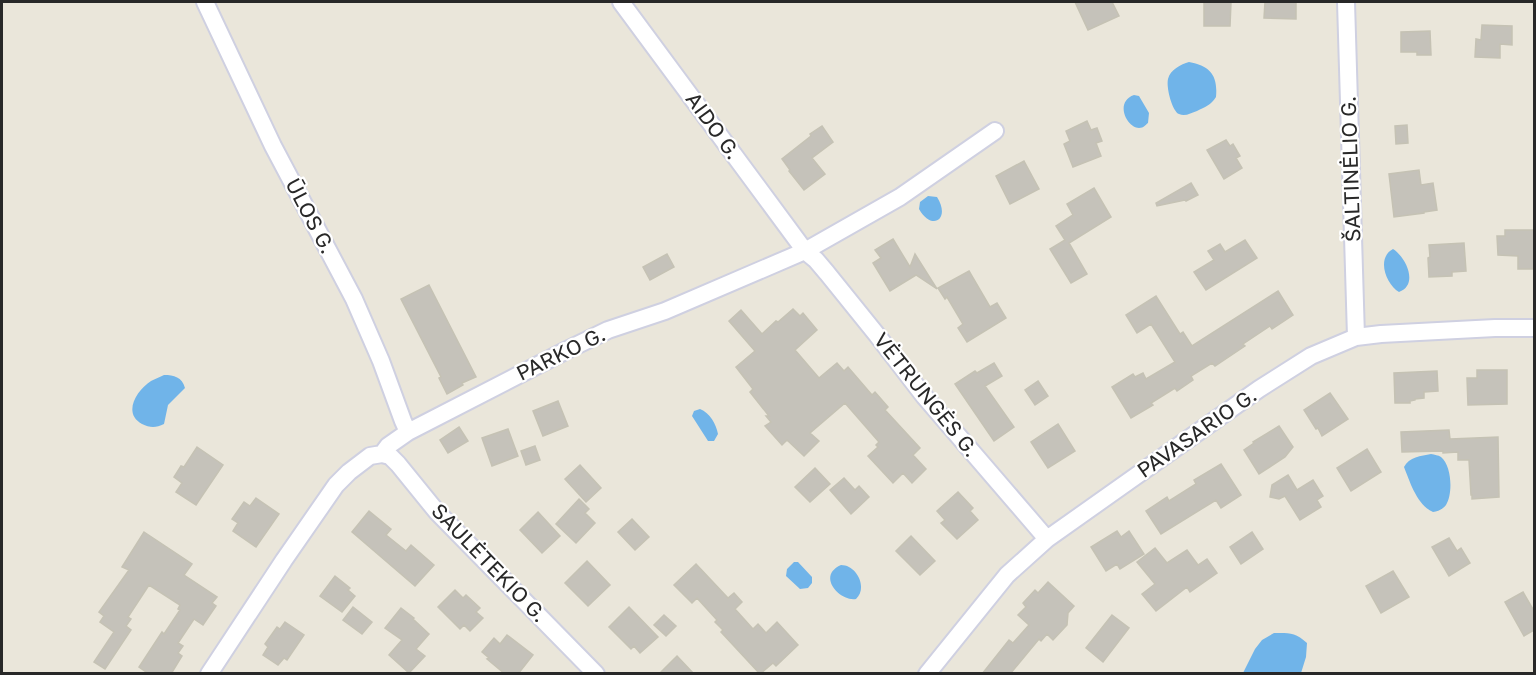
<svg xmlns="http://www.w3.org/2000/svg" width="1536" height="675" viewBox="0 0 1536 675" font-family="'Golos Text',sans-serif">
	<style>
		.water { fill: #70b4e9 }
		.building { fill: #c5c2ba; stroke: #c5c2b4; stroke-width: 1.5 }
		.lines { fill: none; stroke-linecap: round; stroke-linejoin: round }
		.minor-casing { stroke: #cfd0e1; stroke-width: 20 }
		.minor { stroke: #fff; stroke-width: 16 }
		.labels { text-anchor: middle; stroke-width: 4.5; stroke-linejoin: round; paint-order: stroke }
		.street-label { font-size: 21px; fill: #282828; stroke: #fff }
	</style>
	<rect width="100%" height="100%" fill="#eae6da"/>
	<path class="water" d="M 1189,62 C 1210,66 1218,75 1216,97 C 1211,105 1205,107 1197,111 C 1191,113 1185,117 1179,114 C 1172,111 1166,87 1168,79 C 1170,70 1181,64 1189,62 Z
		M 1134,95 L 1139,96 L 1149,113 L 1148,123 C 1145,125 1144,128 1139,128 C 1127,128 1114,102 1134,95 Z
		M 928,196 L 937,197 C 951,219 932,232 919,209 L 920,202 Z
		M 1393,249 C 1406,257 1419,285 1399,292 C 1386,284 1376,258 1393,249 Z
		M 164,375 C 174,375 182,377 185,388 L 168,405 L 164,424 C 156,428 150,428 142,424 C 122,413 137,390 151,381 C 155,379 160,377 164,375 Z
		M 700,409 C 710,413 716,424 718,434 L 714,441 L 708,441 L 692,416 L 694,411 Z
		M 1431,454 C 1435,455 1438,455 1441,457 C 1452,466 1453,494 1446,505 C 1442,510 1438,511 1433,512 C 1417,505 1410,482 1404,467 C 1409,457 1421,456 1431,454 Z
		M 794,562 L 798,562 L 812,577 L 812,583 L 808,588 L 800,589 L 786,576 L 787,569 Z
		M 841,565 C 857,565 868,588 856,599 C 840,602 816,576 841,565 Z
		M 1274,633 C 1289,633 1295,632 1307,643 L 1306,657 L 1301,673 L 1243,673 L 1255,649 L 1262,640 Z"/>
	<path class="building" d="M 1075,2 L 1112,2 L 1119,16 L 1088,30 Z
		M 1204,2 L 1231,2 L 1230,26 L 1204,26 Z
		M 1265,2 L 1296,2 L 1296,19 L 1264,18 Z
		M 1482,25 L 1512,26 L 1512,45 L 1500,44 L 1500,58 L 1475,57 L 1476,39 L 1481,40 Z
		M 1430,31 L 1431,55 L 1417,55 L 1417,52 L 1401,52 L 1401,32 Z
		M 1087,121 L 1091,130 L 1097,128 L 1102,141 L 1096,143 L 1101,156 L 1073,167 L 1064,144 L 1070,141 L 1066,131 Z
		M 1407,125 L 1408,143 L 1396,144 L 1395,126 Z
		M 822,126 L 833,142 L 812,158 L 825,174 L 804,190 L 789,171 L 790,170 L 782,159 L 811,136 L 810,134 Z
		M 1226,140 L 1230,146 L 1233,144 L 1240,156 L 1236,158 L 1242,168 L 1224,179 L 1207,150 Z
		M 1024,161 L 1039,189 L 1010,204 L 996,176 Z
		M 1419,170 L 1421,185 L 1433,183 L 1437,210 L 1424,212 L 1424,213 L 1394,217 L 1389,174 Z
		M 1191,183 L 1198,195 L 1186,201 L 1185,200 L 1157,206 L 1156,203 Z
		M 1094,188 L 1111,217 L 1069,243 L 1087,274 L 1071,283 L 1050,249 L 1065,240 L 1056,226 L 1073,215 L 1067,204 Z
		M 1505,230 L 1534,230 L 1534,269 L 1518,269 L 1518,256 L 1498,255 L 1497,236 L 1505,236 Z
		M 893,239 L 910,267 L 915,254 L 937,289 L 916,275 L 890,291 L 873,263 L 881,258 L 875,250 Z
		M 1245,240 L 1257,258 L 1206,290 L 1194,272 L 1214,260 L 1208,251 L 1220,244 L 1225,252 Z
		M 1464,243 L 1466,271 L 1452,272 L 1452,276 L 1429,277 L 1428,258 L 1430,257 L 1429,245 Z
		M 667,254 L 674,267 L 650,280 L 643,267 Z
		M 969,271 L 990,307 L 997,303 L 1006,318 L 967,342 L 958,328 L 963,324 L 947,297 L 945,299 L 938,288 Z
		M 429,285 L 476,377 L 462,383 L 463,385 L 447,394 L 439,378 L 441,377 L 401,299 Z
		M 1278,291 L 1293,315 L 1272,329 L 1270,326 L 1243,344 L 1245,346 L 1215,366 L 1212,363 L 1191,376 L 1193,380 L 1177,391 L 1175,388 L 1151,403 L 1153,405 L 1131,418 L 1112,387 L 1133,374 L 1135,377 L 1143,373 L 1146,379 L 1175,362 L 1151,324 L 1137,333 L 1126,315 L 1156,296 L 1180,334 L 1183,332 L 1192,346 Z
		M 793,309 L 800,316 L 803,313 L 817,330 L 795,350 L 819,378 L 837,363 L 844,371 L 848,367 L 872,395 L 875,392 L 888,407 L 885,410 L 920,448 L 913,455 L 926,469 L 912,483 L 903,473 L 893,483 L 868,456 L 878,447 L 876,445 L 879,442 L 845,403 L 810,433 L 819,441 L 804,456 L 787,440 L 782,445 L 765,426 L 771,422 L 766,416 L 769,416 L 750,392 L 753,389 L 736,367 L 755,351 L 729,321 L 741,310 L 762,334 L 776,321 L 778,322 Z
		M 994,363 L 1002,376 L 985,386 L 1014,427 L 994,441 L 955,384 L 975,371 L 977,373 Z
		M 1477,370 L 1507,370 L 1507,404 L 1468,405 L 1467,378 L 1477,378 Z
		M 1437,371 L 1438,391 L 1424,392 L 1424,398 L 1415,399 L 1415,400 L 1410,401 L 1410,403 L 1395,403 L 1394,373 Z
		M 1038,381 L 1048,396 L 1035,405 L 1025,390 Z
		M 1330,393 L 1348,419 L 1322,436 L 1318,428 L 1316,429 L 1304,410 Z
		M 558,401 L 568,426 L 543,436 L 533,411 Z
		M 1058,424 L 1075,451 L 1048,468 L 1031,442 Z
		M 1279,426 L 1293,447 L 1285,457 L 1259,474 L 1244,450 L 1254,443 L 1253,442 Z
		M 459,427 L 468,441 L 448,453 L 440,440 Z
		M 508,429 L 518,456 L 492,466 L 482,438 Z
		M 1449,430 L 1450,439 L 1498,437 L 1499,497 L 1472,499 L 1472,495 L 1471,495 L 1469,460 L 1458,460 L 1458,452 L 1443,453 L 1443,451 L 1402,452 L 1401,432 Z
		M 535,446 L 540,460 L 526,465 L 521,451 Z
		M 197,447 L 223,465 L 196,505 L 176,492 L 182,483 L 174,477 L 181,466 L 184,467 Z
		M 1367,449 L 1381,472 L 1351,491 L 1337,468 Z
		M 1221,464 L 1241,495 L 1221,508 L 1216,500 L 1161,534 L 1146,511 L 1167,497 L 1169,501 L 1196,484 L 1194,480 Z
		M 580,465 L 601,488 L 586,502 L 565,479 Z
		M 815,468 L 830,484 L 810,502 L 795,487 Z
		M 1288,475 L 1297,490 L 1313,480 L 1323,496 L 1317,500 L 1321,507 L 1300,520 L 1285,496 L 1279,499 L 1270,497 L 1272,485 Z
		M 844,478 L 855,490 L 859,486 L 869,497 L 851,514 L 830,490 Z
		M 958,492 L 973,508 L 970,511 L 978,520 L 957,539 L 941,523 L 945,520 L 937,511 Z
		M 256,498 L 279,514 L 256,547 L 233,531 L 238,523 L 232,519 L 244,502 L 250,506 Z
		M 579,499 L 589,509 L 585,513 L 595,523 L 576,543 L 556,524 Z
		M 369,511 L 391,529 L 386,535 L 406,551 L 411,545 L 434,565 L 415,586 L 352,532 Z
		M 538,512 L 560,536 L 542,553 L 520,530 Z
		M 632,519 L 649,537 L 635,550 L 618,532 Z
		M 1117,531 L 1121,537 L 1129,531 L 1144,554 L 1120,569 L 1117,564 L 1106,571 L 1091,547 Z
		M 144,532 L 192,564 L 184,575 L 217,597 L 212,603 L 216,606 L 203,625 L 194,619 L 178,643 L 183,646 L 178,653 L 182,656 L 171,674 L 149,674 L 139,667 L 162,632 L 164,634 L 180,610 L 178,609 L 180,605 L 149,585 L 128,617 L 131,619 L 126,626 L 131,630 L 105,669 L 94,662 L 114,632 L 100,622 L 104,616 L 99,612 L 129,570 L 122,567 Z
		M 1252,532 L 1263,549 L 1241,564 L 1230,547 Z
		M 911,536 L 935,561 L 920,575 L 896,551 Z
		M 1449,538 L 1457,551 L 1461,548 L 1470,563 L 1449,576 L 1432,547 Z
		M 1155,548 L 1167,563 L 1187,550 L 1198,565 L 1207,559 L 1217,573 L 1190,592 L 1187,587 L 1156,611 L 1142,594 L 1155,584 L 1137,562 Z
		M 587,561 L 610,585 L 588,606 L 565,583 Z
		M 696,564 L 728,598 L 734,593 L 742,602 L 735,609 L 753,629 L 758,624 L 766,633 L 777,622 L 798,645 L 776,666 L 773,663 L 760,674 L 721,632 L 723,630 L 715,622 L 717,620 L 697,598 L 692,603 L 674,585 Z
		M 1393,571 L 1409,597 L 1381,613 L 1366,586 Z
		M 335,576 L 350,588 L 348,590 L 355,596 L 342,612 L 320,596 Z
		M 1048,582 L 1074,606 L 1068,613 L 1067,625 L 1053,640 L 1047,634 L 1041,641 L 1039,639 L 1010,674 L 982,674 L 1009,640 L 1013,643 L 1029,625 L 1018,615 L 1026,607 L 1023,603 L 1035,590 L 1038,593 Z
		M 455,590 L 463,598 L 466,595 L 480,608 L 476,612 L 483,618 L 470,631 L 464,625 L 460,629 L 438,607 Z
		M 1523,592 L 1534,611 L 1534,630 L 1524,636 L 1505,602 Z
		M 353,607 L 372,622 L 362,634 L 343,620 Z
		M 629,607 L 658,637 L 640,653 L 634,646 L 631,649 L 609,627 Z
		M 401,608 L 414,618 L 413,619 L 429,634 L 416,649 L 425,656 L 409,673 L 389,655 L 402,640 L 385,628 Z
		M 664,615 L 676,626 L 666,636 L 654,625 Z
		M 1112,615 L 1129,628 L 1103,662 L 1086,648 Z
		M 285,622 L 304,635 L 287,660 L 284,658 L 278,665 L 263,655 L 268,647 L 265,644 L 277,627 L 280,629 Z
		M 507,635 L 533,655 L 518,674 L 505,674 L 487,659 L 489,658 L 482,652 L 494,638 L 500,644 Z
		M 677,656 L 694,674 L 659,674 Z"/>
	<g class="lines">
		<defs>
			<path id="minor" d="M 205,2 L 273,146 L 354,299 L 381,361 L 403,421 L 408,432
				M 621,2 L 805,251 L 816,260 L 827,273 L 877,335 L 924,396 L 1047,539
				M 1346,2 L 1356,337
				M 382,454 L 390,456 L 398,464 L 437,512 L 596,674
				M 209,674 L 284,560 L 336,485 L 349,472 L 370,456 L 382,454 L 388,446 L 408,432 L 567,350 L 608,330 L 665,311 L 805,251 L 900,197 L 995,131
				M 927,674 L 1007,575 L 1047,539 L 1259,389 L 1311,356 L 1356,337 L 1381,334 L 1495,328 L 1534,328"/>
		</defs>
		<use href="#minor" class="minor-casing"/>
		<use href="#minor" class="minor"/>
	</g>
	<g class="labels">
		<g class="street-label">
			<text transform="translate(713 126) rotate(54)" y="7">AIDO G.</text>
			<text transform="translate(1351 169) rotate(-92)" y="7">ŠALTINĖLIO G.</text>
			<text transform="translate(310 216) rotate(62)" y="7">ŪLOS G.</text>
			<text transform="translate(561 354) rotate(-26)" y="7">PARKO G.</text>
			<text transform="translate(926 395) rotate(51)" y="7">VĖTRUNGĖS G.</text>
			<text transform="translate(1197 433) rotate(-35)" y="7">PAVASARIO G.</text>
			<text transform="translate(489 563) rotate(46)" y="7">SAULĖTEKIO G.</text>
		</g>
	</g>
	<rect width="1536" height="675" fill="none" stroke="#282828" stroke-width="6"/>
</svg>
